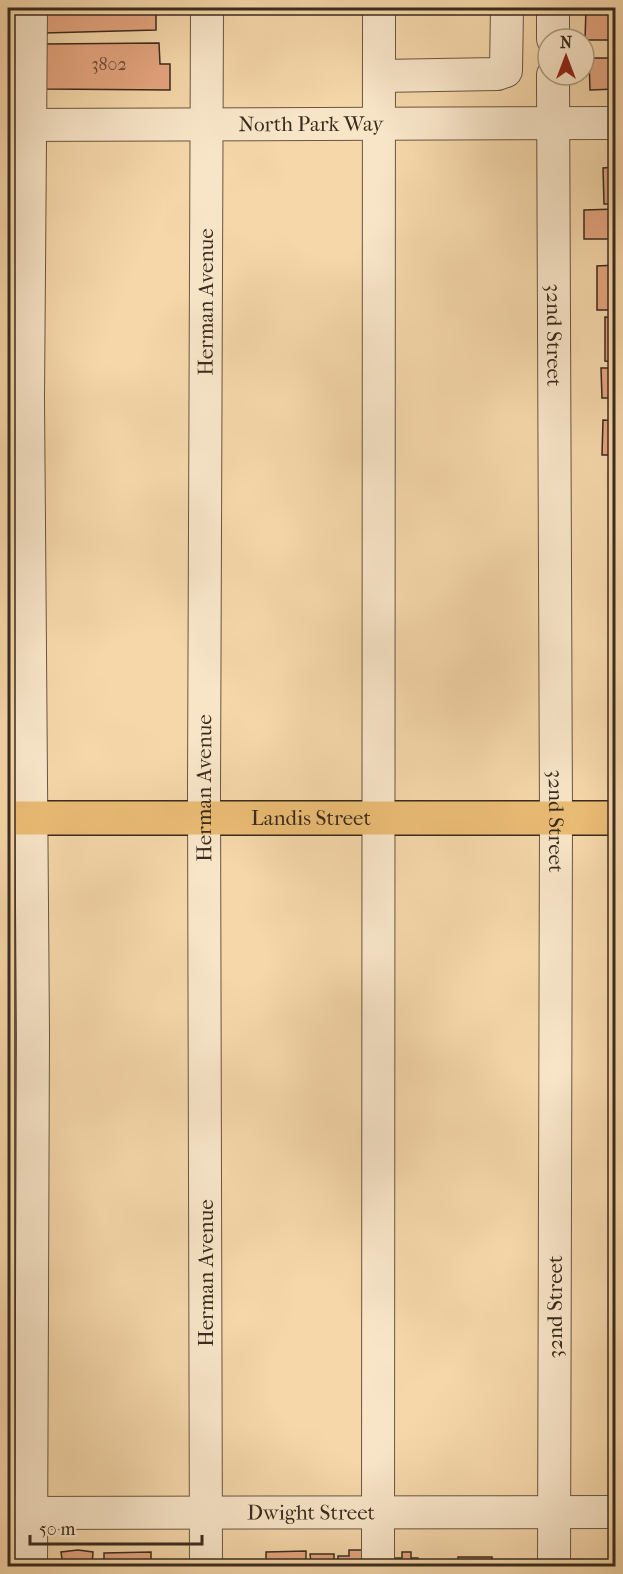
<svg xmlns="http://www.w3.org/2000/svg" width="623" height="1574" viewBox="0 0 623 1574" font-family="'IM FELL French Canon',serif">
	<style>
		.building { fill: #e5a580; stroke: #3a2b1d; stroke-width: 1.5 }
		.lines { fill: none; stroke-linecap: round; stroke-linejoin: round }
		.minor-casing { stroke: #695640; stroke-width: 34 }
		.major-casing { stroke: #3a2b1d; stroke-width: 36 }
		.minor { stroke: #f8e5c8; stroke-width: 32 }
		.major { stroke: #eabc75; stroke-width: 33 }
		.labels { text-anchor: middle; stroke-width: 5; stroke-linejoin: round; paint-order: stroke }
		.number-label { font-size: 18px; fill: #654a36 }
		.street-label { font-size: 21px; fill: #3a2b1d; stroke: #f8e5c8 }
	</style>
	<rect width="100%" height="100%" fill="#f5d7aa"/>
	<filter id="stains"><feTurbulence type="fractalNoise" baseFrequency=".00333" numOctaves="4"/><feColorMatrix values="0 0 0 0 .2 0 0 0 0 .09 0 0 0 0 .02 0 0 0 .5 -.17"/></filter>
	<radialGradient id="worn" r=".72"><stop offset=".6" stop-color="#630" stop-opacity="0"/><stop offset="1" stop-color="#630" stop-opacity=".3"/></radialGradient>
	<path class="building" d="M 43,8 L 156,8 L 156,30 L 44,33 Z
		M 586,8 L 616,8 L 616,40 L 585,40 Z
		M 159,43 L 160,64 L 170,64 L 170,90 L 46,89 L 45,44 Z
		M 589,58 L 616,58 L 616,89 L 590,90 Z
		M 8,154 L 16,154 L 16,245 L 8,245 Z
		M 616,167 L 616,204 L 604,204 L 603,168 Z
		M 616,209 L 616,239 L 584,239 L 584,210 Z
		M 616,265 L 616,310 L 597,310 L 597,266 Z
		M 605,317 L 616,318 L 616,362 L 605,361 Z
		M 601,368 L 616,368 L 616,398 L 602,398 Z
		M 603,420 L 616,421 L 616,455 L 602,455 Z
		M 611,528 L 616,528 L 616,574 L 611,574 Z
		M 78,1550 L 93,1552 L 92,1566 L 63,1566 L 61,1552 Z
		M 349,1550 L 363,1550 L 375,1566 L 338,1566 L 338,1556 L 349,1556 Z
		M 306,1551 L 306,1562 L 311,1562 L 310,1554 L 334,1554 L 334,1566 L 259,1566 L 259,1563 L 266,1563 L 266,1552 Z
		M 151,1552 L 151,1566 L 104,1566 L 104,1553 Z
		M 402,1552 L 411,1552 L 411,1558 L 418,1558 L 419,1566 L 394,1566 L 393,1558 L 402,1558 Z
		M 8,1554 L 25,1554 L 25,1566 L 8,1566 Z
		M 458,1557 L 492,1557 L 492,1566 L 458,1566 Z"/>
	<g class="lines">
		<defs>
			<g id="minor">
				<path d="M 31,8 L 28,399 L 33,1033 L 31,1566"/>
				<path d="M 553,8 L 553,39"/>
				<path id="s1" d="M 553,75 L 556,818 L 554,1566"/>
				<path d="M 380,76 L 497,74 L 506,71 L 507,8"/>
				<path id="s2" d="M 8,125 L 616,123"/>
				<path id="s3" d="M 8,1513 L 616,1512"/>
				<path id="s4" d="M 206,1566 L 204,790 L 207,8"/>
				<path d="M 378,1566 L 379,8"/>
			</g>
			<g id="major">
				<path id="s5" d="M 8,818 L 616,818"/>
			</g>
		</defs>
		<use href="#minor" class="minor-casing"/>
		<use href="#major" class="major-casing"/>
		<use href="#minor" class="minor"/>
		<use href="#major" class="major"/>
	</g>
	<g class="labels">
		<g class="number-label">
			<text x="109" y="70">3802</text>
		</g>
		<g class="street-label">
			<text dy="7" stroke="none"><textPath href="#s2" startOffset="303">North Park Way</textPath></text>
			<text dy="7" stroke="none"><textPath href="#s4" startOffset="1264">Herman Avenue</textPath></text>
			<text dy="7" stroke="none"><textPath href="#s1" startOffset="260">32nd Street</textPath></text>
			<text dy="7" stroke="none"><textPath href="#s4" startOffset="778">Herman Avenue</textPath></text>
			<text dy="7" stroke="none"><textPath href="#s5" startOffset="303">Landis Street</textPath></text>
			<text dy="7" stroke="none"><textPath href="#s1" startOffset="746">32nd Street</textPath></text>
			<text transform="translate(206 1273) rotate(-90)" y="7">Herman Avenue</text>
			<text transform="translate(555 1307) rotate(-90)" y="7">32nd Street</text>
			<text dy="7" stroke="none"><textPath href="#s3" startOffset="303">Dwight Street</textPath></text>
		</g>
	</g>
	<rect width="623" height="1574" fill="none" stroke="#f5d7aa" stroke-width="30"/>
	<rect x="9" y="9" width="605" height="1556" fill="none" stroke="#3a2b1d" stroke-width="3"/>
	<rect x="15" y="15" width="593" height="1544" fill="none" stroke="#3a2b1d" stroke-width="1.5"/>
	<g transform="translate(566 57)"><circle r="28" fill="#f8e5c8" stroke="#ac9b84" stroke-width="1.5"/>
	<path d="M0-4.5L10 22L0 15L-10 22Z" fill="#8f2418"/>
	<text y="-9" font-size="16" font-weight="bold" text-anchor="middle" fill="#3a2b1d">N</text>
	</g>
	<path d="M30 1535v9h172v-9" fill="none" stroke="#3a2b1d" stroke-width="3"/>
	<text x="39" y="1535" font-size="18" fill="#3a2b1d" stroke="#f8e5c8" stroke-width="4.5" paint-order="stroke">50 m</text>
	<rect width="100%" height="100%" filter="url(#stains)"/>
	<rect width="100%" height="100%" fill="url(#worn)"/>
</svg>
